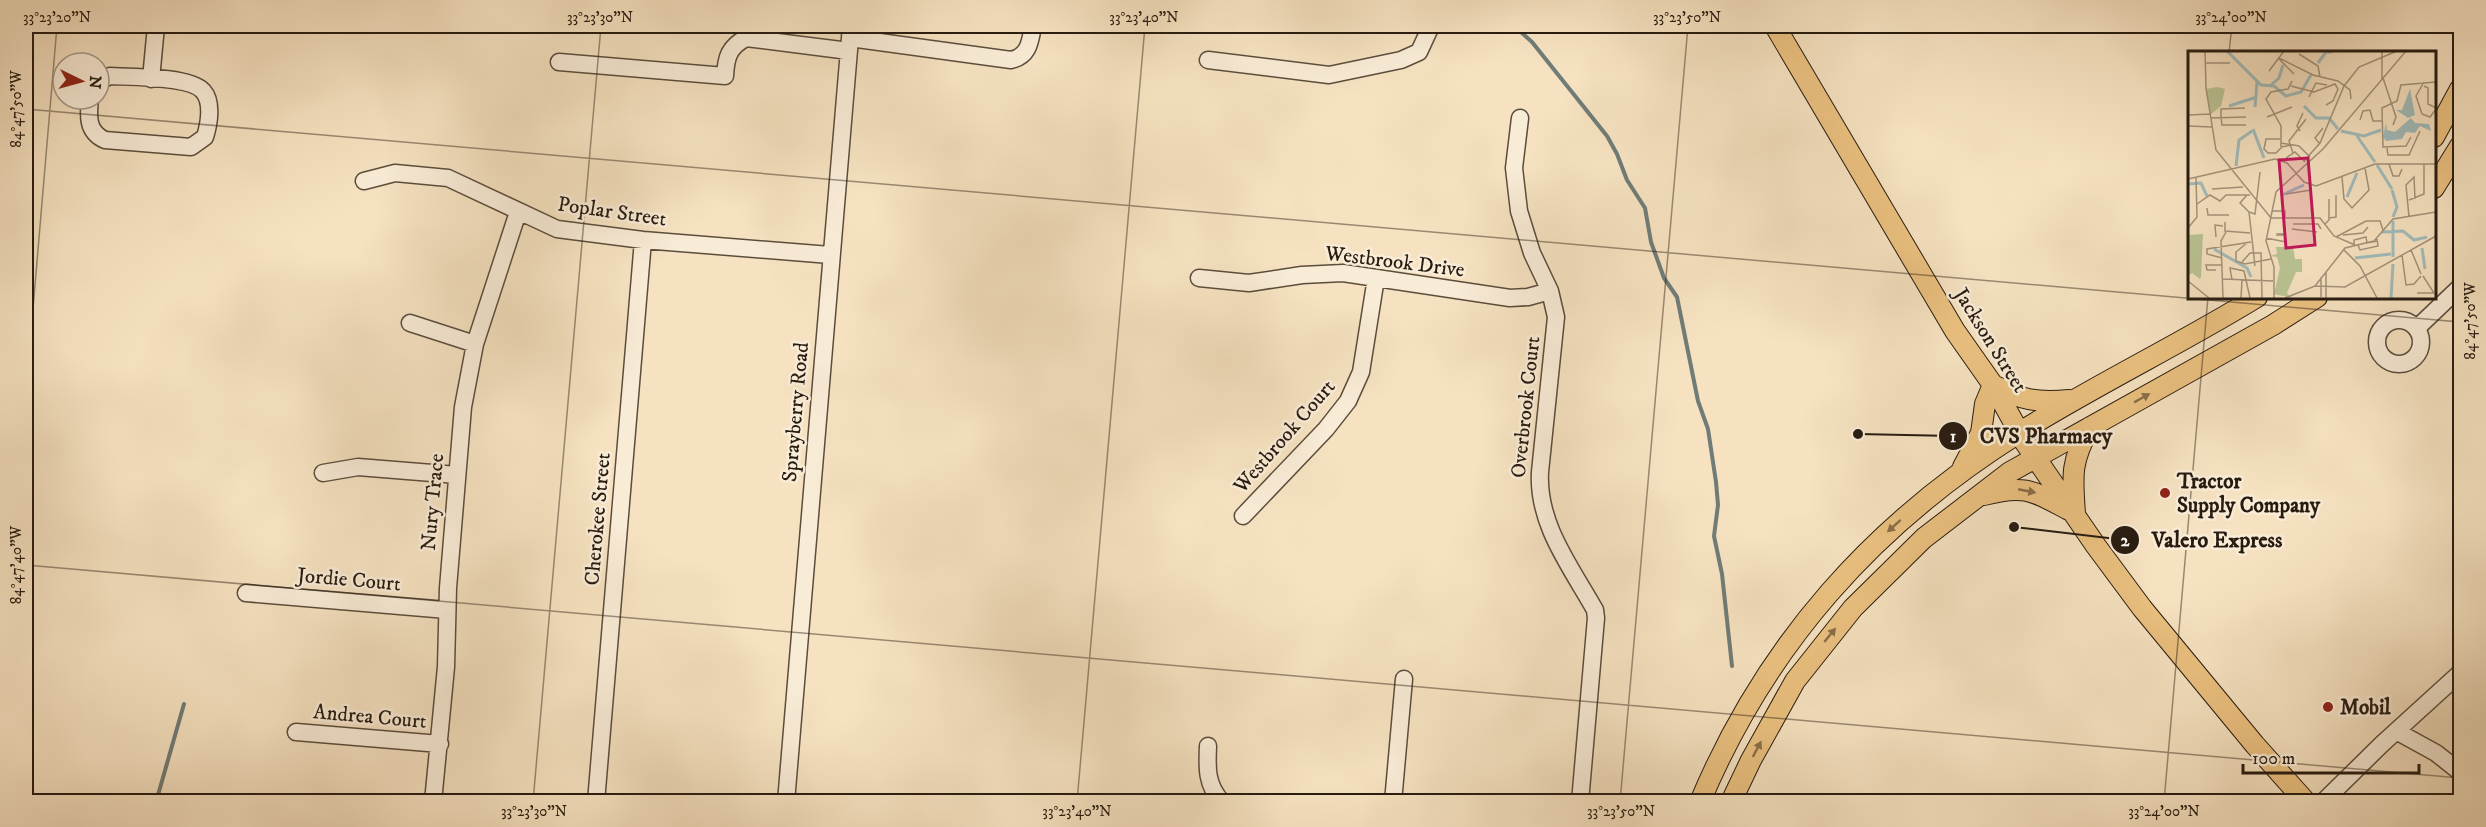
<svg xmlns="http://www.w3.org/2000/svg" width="2486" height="827" viewBox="0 0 2486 827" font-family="'IM FELL DW Pica',serif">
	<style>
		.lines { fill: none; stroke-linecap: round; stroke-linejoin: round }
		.stream { stroke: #707c77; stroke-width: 4 }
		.minor-casing { stroke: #5b4d3c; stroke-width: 19 }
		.major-casing { stroke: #271b10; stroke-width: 22 }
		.minor { stroke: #f9ecd7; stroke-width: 16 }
		.major { stroke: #ebc180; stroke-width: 20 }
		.oneway { fill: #896e48 }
		.ticks { fill: none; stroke: #271b10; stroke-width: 1.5; stroke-opacity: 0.45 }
		.poi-dot { fill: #8f2418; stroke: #f9ecd7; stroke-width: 2 }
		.labels { text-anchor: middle; stroke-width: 5; stroke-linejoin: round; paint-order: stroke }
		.street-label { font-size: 21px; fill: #271b10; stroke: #f9ecd7 }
		.poi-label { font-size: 21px; font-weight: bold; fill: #271b10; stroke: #f9ecd7; text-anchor: start }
		.inset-river { fill: none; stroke: #a1bcbc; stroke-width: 3 }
		.inset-road { fill: none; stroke: #a3927a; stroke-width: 1.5 }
		.view { fill: #c2185b; fill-opacity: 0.15; stroke: #c2185b; stroke-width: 3 }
		.inset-edge { fill: none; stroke: #271b10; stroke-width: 3 }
		.leader { fill: none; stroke: #271b10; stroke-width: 2 }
		.callout-dot { fill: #271b10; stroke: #f9ecd7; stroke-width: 2 }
		.mark-label { font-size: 18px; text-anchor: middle; font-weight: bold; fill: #fff }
		.callout-label { font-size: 22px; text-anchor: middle; font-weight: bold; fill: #271b10; stroke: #f9ecd7; stroke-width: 5; stroke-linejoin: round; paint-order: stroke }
		.neatline { fill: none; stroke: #271b10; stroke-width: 2 }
		.ticks-label { font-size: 15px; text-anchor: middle; fill: #271b10 }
	</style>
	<rect width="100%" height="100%" fill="#f6e2c1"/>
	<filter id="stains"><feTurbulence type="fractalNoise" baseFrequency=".00333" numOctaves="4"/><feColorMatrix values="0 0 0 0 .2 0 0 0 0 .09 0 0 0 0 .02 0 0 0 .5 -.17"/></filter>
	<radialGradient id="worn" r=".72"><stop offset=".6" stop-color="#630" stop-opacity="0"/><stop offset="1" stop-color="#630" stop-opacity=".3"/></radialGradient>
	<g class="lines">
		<path class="stream" d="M 1514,26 L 1532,42 L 1607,136 L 1617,154 L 1627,180 L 1645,208 L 1651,242 L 1664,278 L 1677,297 L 1698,401 L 1708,429 L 1716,482 L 1718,505 L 1714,536 L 1722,574 L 1732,666
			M 156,802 L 184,704"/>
		<defs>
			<path id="minor" d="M 850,38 L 1011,60 C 1029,56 1030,42 1033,26
				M 1208,60 L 1329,75 L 1401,60 L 1419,52 L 1431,26
				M 559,62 L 725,76 C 726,57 729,47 746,38 L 849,51
				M 151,79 L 156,26
				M 90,99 C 88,116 87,132 105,140 L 191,147 L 205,137 C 209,124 213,102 203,91 C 190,76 130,77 110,76 L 99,81
				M 1520,118 L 1514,168 L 1519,211 L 1532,253 L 1550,291 L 1556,317 L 1540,472 C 1537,524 1571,567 1595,610 L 1596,618 L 1580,802
				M 364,181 L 395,173 L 448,178 L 557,229 L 643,240 L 830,255
				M 1199,278 L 1249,283 L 1302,275 L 1343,273 L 1510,298 L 1528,297 L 1550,291
				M2377 342a22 22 0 1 1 44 0a22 22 0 1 1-44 0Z
				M 410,323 L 475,344
				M 2417,328 L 2460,287
				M 323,473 L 358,467 L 457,475
				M 1243,516 L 1326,429 L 1348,401 L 1361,372 L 1376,278
				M 246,593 L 447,610
				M 2396,731 L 2436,753 L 2460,772
				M 296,732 L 440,744
				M 1208,746 C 1207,767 1206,785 1222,802
				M 433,802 L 446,667 L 448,588 L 463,407 L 475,344 L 518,212
				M 596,802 L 643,240
				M 786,802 L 851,26
				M 1393,802 L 1404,679
				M 2323,802 L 2382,744 L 2460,673"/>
			<path id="major" d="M 1775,26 L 1955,331 L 1993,385 L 2024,441 L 2096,546 L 2142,608 L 2255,745 L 2306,802
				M 2434,137 L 2460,89
				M 2434,188 L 2460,146
				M 1963,467 L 1981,433 L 1985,404 L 1993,385 C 2022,400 2036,403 2069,400
				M 1984,495 C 2025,484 2033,491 2069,510
				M 2075,513 C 2072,475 2071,460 2090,427
				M 1700,802 C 1766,644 1873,525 2017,434 C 2095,385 2179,345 2257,297
				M 1731,802 L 1751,760 L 1795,681 L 1853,608 L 1924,538 L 2010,472 L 2273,325 L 2317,297"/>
		</defs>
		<use href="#minor" class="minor-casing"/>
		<use href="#major" class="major-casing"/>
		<use href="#minor" class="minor"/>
		<use href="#major" class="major"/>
	</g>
	<defs><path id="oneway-solid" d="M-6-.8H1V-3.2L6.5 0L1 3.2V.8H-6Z" transform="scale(1.5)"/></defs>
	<g class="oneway">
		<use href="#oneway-solid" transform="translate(2142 398) rotate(-29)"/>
		<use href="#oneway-solid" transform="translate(2027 491) rotate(11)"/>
		<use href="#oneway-solid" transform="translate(1894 526) rotate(138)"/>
		<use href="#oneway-solid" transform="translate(1830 635) rotate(-51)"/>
		<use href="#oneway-solid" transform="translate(1757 749) rotate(-62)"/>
	</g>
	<path class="ticks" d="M 2229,52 L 2232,26M 26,109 L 2460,322M 26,391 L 57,26M 26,565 L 2460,778M 533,802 L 601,26M 1077,802 L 1145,26M 1620,802 L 1688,26M 2164,802 L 2208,297"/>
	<g class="poi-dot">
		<circle cx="2165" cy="493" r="6"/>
		<circle cx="2328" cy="707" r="6"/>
	</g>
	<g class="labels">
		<g class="street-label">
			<text transform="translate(612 211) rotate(8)" y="7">Poplar Street</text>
			<text transform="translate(1395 261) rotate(7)" y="7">Westbrook Drive</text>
			<text transform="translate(1991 340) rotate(58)" y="7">Jackson Street</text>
			<text transform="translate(1525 407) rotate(-84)" y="7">Overbrook Court</text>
			<text transform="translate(795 412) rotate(-85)" y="7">Sprayberry Road</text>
			<text transform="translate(1284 436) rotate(-49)" y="7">Westbrook Court</text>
			<text transform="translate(432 502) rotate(-85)" y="7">Nury Trace</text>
			<text transform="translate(597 519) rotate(-85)" y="7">Cherokee Street</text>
			<text transform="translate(349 579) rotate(5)" y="7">Jordie Court</text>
			<text transform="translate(370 716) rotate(5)" y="7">Andrea Court</text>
		</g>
		<g class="poi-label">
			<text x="2177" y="488">Tractor<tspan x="2177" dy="24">Supply Company</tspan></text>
			<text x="2340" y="714">Mobil</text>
		</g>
	</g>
	<g transform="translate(2188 51)">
		<rect width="248" height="248" fill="#f6e2c1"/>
		<path d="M 29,36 L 37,38 L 33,55 L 22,64 L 18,38 ZM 15,183 L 13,226 L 12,228 L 4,222 L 0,225 L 0,184 ZM 88,196 L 105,196 L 107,208 L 114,208 L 114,221 L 108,221 L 99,242 L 104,247 L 86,243 L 92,217 L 89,206 L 82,205 L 89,203 Z" fill="#bac494"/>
		<path d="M 222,38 L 227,64 L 220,67 L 208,59 L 214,59 ZM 223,67 L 227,72 L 241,73 L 243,80 L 232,75 L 227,82 L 218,81 L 214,88 L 198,90 L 195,86 L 198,72 L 199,79 L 207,81 Z" fill="#a1bcbc"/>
		<path class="inset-river" d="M 39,0 L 73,34 L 86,35 L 98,45 L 113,41 L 123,24M 130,12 L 138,1 L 144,1M 82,35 L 91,27 L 95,14M 41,55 L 69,46M 116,55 L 128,67 L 141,67 L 150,78M 67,56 L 69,31M 65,78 L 76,107M 153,80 L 176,85 L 193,79M 169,85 L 187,111M 189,114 L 204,138M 48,115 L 51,89 L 64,80M 0,133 L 13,132 L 19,145M 204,139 L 209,156 L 205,166M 94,144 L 116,134M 159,146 L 169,122M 205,170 L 205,206M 194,181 L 215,180 L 226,189 L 239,186M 234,197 L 237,218M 26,198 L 59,217 L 63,226M 167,207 L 203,203M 203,247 L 205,213"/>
		<path class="inset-road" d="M 17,0 L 18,37 L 28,99 L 83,167M 111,3 L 130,15 L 132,26M 91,7 L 125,24 L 150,30 L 162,39 L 163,48M 91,8 L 106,23M 18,12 L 42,12M 81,20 L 96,0M 195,27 L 208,66 L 205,74M 194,28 L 194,0M 104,30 L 100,38 L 83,41 L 78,48 L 93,75 L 93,96 L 104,94M 103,35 L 126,41 L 147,33 L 150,38 L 145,50 L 138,54M 236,35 L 240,37 L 240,53 L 248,57M 121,46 L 128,32 L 139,34M 57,57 L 33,58 L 33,66 L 34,74 L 58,74M 234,63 L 228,45 L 236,31M 234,63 L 242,66 L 248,58M 0,64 L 22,63M 79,66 L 104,56M 23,67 L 58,66M 172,69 L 175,60 L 182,59 L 185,70 L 194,70M 0,75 L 24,76M 112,80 L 109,75 L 115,62M 223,86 L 218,95 L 195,96 L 194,57 L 209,50 L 213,34 L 248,31M 92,88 L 78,88 L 76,98 L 80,102 L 88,102 L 95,95M 93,92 L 111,95 L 122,106M 132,93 L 127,87 L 135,77M 199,97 L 200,104 L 221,104 L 232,80M 105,102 L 101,90 L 118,68M 98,107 L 107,101 L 117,111M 116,110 L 132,92 L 156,35 L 171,16 L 209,0M 201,113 L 205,125 L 211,125 L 214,118M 154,126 L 156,148 L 164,157 L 181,139 L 177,117M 0,128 L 87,108 L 99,112 L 116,131 L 128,135 L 187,113 L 248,113M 24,138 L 55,136M 98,143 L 123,139M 59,144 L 52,152 L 61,161M 221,149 L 236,143 L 236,113M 9,153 L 22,144 L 32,150 L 38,144 L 62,144M 19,157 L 20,164 L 41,164M 84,160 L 97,160 L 97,167M 61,161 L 67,215M 61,161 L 67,163 L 72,121M 221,166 L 218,134 L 226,126 L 227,148M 83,167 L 132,167 L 146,185 L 167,194M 141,167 L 148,166 L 148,144M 37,171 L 37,180 L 62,182M 105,173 L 130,173 L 133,178M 137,173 L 141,169 L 141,148M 0,177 L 9,166 L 8,126M 104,178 L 129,181M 89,183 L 97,183 L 97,184 L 89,184 ZM 155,184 L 175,182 L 180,176M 28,186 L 27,174 L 35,175M 148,186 L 178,170 L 192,170 L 195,179M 78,187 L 98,191M 60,191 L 48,201 L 48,210 L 57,213 L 83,208M 166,193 L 166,189 L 178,186 L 179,192 L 190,190M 170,194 L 172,199 L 190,195 L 189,188M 156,199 L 172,215 L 189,247M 223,199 L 233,223M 214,204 L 218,234 L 226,233 L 233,225M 34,207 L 19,203 L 19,198 L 63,191M 54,211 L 62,202 L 73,202 L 74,247M 28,219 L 19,219 L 18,214 L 34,214M 138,221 L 138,247M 133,226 L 133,246M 35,228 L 85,230M 44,229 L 42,217 L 56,220 L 62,247M 0,230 L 21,247M 127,235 L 157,197 L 186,190 L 205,168 L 248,161M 229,242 L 246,242 L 235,225M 35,247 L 33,190 L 38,181M 53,247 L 54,229M 86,247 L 86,216 L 78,190 L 88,141 L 135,98 L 218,0M 97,247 L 127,235 L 157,236 L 248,185"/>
		<path class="view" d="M 120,107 L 127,194 L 98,197 L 91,109 Z"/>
		<rect width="248" height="248" class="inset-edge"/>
	</g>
	<path class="leader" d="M1858 434L1953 436M2014 527L2125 540"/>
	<g class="callout-dot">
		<circle cx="1858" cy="434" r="6"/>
		<circle cx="2014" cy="527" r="6"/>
		<circle cx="1953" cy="436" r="15"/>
		<circle cx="2125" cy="540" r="15"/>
	</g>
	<g class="mark-label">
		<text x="1953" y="442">1</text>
		<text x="2125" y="546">2</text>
	</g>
	<g class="callout-label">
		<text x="2046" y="443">CVS Pharmacy</text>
		<text x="2217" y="547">Valero Express</text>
	</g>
	<rect width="2486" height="827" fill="none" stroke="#f6e2c1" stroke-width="66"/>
	<g transform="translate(81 81) rotate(95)"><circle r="28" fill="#f9ecd7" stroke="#a59887" stroke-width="1.5"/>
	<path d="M0-4.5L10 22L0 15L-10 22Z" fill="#8f2418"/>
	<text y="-9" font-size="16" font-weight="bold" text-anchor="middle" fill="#271b10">N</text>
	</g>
	<path d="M2243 764v9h176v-9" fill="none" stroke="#271b10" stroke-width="3"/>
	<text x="2252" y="764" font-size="18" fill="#271b10" stroke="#f9ecd7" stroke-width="4.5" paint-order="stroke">100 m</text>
	<rect x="33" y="33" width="2420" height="761" class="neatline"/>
	<g class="ticks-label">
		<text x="57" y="22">33°23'20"N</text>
		<text x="600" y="22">33°23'30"N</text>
		<text x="1144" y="22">33°23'40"N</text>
		<text x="1687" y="22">33°23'50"N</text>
		<text x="2231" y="22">33°24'00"N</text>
		<text transform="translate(16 109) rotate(-90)" y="5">84°47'50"W</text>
		<text transform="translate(2470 321) rotate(-90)" y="5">84°47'50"W</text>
		<text transform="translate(16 565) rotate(-90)" y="5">84°47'40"W</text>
		<text x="534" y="816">33°23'30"N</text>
		<text x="1077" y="816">33°23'40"N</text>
		<text x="1621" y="816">33°23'50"N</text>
		<text x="2164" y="816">33°24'00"N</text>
	</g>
	<rect width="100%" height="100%" filter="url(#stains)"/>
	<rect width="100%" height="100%" fill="url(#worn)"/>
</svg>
